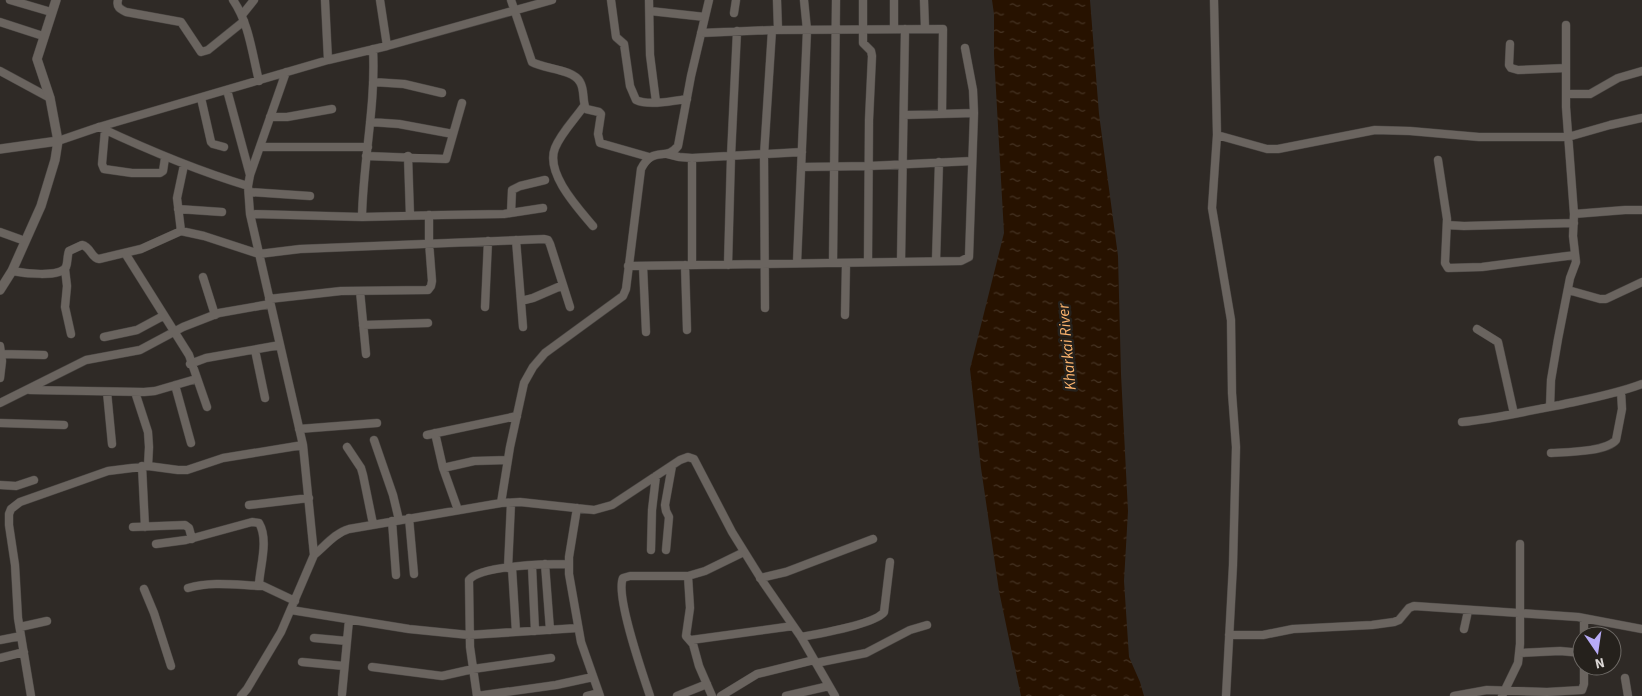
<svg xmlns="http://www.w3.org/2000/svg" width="1642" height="696" viewBox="0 0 1642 696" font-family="'Source Sans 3',sans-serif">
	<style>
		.water { fill: url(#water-ripples) }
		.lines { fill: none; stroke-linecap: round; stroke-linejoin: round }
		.minor-casing { stroke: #4a4643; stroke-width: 9 }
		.tertiary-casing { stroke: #4a4643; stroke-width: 10 }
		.minor { stroke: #6a645f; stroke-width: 8 }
		.tertiary { stroke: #6a645f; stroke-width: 9 }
		.labels { text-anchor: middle; stroke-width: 5; stroke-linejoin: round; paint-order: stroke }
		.water-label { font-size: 16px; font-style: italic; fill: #fcb36d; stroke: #25211c }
	</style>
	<defs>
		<pattern id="water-ripples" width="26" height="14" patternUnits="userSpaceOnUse" patternTransform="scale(1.25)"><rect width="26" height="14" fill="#271200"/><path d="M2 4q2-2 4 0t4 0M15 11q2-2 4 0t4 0" fill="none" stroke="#463424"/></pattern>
	</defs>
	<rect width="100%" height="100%" fill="#2f2a26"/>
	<path class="water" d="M 992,0 L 1090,0 L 1099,114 L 1118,256 L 1121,374 L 1128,511 L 1124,581 L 1129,657 L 1140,682 L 1144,696 L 1021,696 L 999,591 L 981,468 L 970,369 L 1004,233 L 994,55 L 994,14 Z"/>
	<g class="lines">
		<defs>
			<path id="minor" d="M 10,0 L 51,12
				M 118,0 C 116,7 120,9 126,12 L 181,22 L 201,52 L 208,50 L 244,21
				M 233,0 C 249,23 252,53 259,81
				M 325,0 L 328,60
				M 380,0 L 387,46
				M 511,0 L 532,62 C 544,69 573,69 580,82 C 585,90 582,101 586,109 L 599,112 L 601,114 L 598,134 L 600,143 L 649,157
				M 611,0 L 616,37 L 624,44 L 630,86 L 636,100 C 648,106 673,101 687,99
				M 649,0 L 650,55 L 656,102
				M 777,0 L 778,30
				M 863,0 L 863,43 L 871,51 L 872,56 L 869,120 L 868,262
				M 924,0 L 925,28
				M 1214,0 L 1217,135 L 1212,208 L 1231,320 L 1232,393 L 1236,447 L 1233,565 L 1226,696
				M 650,11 L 705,17
				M 734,13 L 736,0
				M 242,15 L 254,0
				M 0,22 L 43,36
				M 894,29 L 894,0
				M 701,33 L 772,30 L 943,29 L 942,114
				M 1510,44 L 1509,65 L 1511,68 L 1518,70 L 1566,68
				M 0,71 L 50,98
				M 286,72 L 250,175 L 248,186 L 250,214 L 303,445
				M 373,82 L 404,84 L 442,93
				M 227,90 L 250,175
				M 1566,94 L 1590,94 L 1618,78 L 1642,71
				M 201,98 L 211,142 L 213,144 L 224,147
				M 584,106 C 575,119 561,133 555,148 C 545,173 578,208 593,226
				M 904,115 L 974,113
				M 270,117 L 287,117 L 332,109
				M 370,122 L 399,124 L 453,134
				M 99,127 C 150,151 195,170 248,186
				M 105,130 L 102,164 L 104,169 L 132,173 L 160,173 L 163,171 L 165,158
				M 1217,135 L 1267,149 L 1278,149 L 1375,130 L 1410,131 L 1479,137 L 1568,137 L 1610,125 L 1642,118
				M 58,141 L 99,127 L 328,60 L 387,46 L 552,0
				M 260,147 L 368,147
				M 667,154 L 679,157 L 692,158 L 802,152
				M 366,156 L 446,159 L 462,103
				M 408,156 L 410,216
				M 1438,160 L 1447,219 L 1445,263 L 1448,268 L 1482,267 L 1575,255
				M 801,167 L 869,166 L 972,161
				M 249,192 L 310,196
				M 178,209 L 222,212
				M 511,213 L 512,190 L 520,186 L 545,180
				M 250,214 L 362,217 L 442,215 L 504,214 L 543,208
				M 1574,214 L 1625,210 L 1642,210
				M 362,217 C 363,161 376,105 373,49
				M 1447,225 L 1464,226 L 1574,223
				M 181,231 L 177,198 L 184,165
				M 0,232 L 25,241
				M 516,240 L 523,327
				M 125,253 L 189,355 L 207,407
				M 936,261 L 939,162
				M 901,262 L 905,29
				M 797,263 L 807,30 L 804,0
				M 833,263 L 836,0
				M 685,265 L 687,330
				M 692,265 L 692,158
				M 728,265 L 731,156 L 737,31
				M 628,266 L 961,261 L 969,257 L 974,113 L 973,90 L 965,48
				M 643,266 L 646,332
				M 65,269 L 67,286 L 65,307 L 71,334
				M 12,271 C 22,273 60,278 66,267 C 68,262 67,256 69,251 L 82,245 C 91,247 91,258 99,259 L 141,249 L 181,231 L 204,236 L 259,254 L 300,249 L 544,239 L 548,240 L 550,244 L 570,307
				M 203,277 L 215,315
				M 1568,290 L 1600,299 L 1606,299 L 1642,282
				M 360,291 L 366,354
				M 269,299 L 341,291 L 428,290 L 431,286 L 432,281 L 429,242 L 429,215
				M 521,301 L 533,298 L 563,285
				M 485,307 L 488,241
				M 765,308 L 764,155 L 772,30
				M 845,315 L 846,263
				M 363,325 L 428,323
				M 1477,329 L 1498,342 L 1514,414
				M 104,337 L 137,330 L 163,316
				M 0,346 L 2,361 L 0,378
				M 255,350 L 265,398
				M 1,354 L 44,355
				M 190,364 L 206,358 L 280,345
				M 175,385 L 191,443
				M 30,390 L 144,392 L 155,391 L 196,379
				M 107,392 L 112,444
				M 135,392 L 148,432 L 149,447 L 148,466
				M 0,403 L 86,360 L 140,350 L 183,327 L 219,313 L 270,304
				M 1550,407 L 1551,380 L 1558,339 L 1570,278 L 1576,262 L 1573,236 L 1574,214 L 1566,107 L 1566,25
				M 1462,422 C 1495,419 1527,411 1560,405 C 1588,399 1616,394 1642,384
				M 0,423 L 64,425
				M 299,429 L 377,423
				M 435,433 L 443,468 L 458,510
				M 427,435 L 517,416
				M 374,440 L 393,495 L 399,520
				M 347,447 L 361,468 L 363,475 L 373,524
				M 1551,453 C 1567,452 1606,452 1616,440 L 1622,409 L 1621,391
				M 142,466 L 145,527
				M 443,468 L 474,461 L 508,460
				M 0,485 L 16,486 L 34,480
				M 501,503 L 520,502 L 594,510 L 612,505 L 680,460 L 688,457 L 694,459 L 732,532 L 763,582 L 801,637 L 835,696
				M 249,505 L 309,498
				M 577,508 L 569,557 L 569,574 L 581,642 L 600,696
				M 409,518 L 414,574
				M 392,521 L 396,575
				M 133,527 L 185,525 L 189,528 L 192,539
				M 156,544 L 186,540 L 252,522 L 259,523 C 269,540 260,566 259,584 L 295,601
				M 651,550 L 652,510 L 656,476
				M 666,550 L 669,517 L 666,511 L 665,505 L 672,466
				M 314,555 C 325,546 335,533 349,529 L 501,503 L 510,447 L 524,383 L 533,367 L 545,353 L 623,296 L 626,289 L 641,169 C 653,145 666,162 678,146 L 691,76 L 709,0
				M 545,564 L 550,630
				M 532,566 L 535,631
				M 508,568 L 511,503
				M 512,568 L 516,632
				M 688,576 L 690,608 L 686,636 L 693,644 L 699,666 L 712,696
				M 760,578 L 786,572 L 873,539
				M 188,588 C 212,581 236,585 261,586
				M 144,589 L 154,613 L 171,666
				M 291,610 L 409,629 L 469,635 L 578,628
				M 1584,618 L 1584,636
				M 20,627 L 47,621
				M 1464,629 L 1468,611
				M 1229,635 L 1263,635 L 1293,629 L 1372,625 L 1394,622 L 1399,620 L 1409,608 L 1414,606 L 1578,617 L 1642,629
				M 801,637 C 818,634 876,624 884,612 L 890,562
				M 314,638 L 347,641
				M 0,640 L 21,636
				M 691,640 L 793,626
				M 1519,653 L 1560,651 L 1582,653
				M 0,658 L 24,652
				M 302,662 L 344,666
				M 816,663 L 866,653 L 910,630 L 927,625
				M 372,667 L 442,676 L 473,669 L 551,658
				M 1625,678 L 1628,696
				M 342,694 L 349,620
				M 31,696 L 18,618 L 15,565 L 9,525 L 9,514 L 11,509 L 20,502 L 108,471 L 148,466 L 178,470 L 187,470 L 223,458 L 303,445 L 314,555 L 281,632 L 247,689 L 241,696
				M 477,696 L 470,647 L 469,580 C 480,565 549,564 568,564
				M 477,696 L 556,685 L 593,677
				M 587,696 L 599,693
				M 650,696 C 643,675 615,595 623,578 L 630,576 L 688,576 L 705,571 L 744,552
				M 677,696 L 707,684
				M 721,696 L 757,674 L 814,660
				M 786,696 L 829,686
				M 1454,696 L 1487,690 L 1547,692 L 1582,690 L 1584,684 L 1584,666
				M 1502,696 L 1518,663 L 1520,644 L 1520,544"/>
			<path id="tertiary" d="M 0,149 L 58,141
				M 0,290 L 12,271 L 41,206 L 55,160 L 58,141 L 50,98 L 37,59 L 56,0"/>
		</defs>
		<use href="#minor" class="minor-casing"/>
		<use href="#tertiary" class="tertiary-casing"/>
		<use href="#minor" class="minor"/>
		<use href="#tertiary" class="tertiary"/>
	</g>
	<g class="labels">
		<g class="water-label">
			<text transform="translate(1066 347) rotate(-95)" y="6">Kharkai River</text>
		</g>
	</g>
	<g transform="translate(1597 651) rotate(167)"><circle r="24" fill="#25211c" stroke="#6e6a66"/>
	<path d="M0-4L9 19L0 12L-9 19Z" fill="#b7abf7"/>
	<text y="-8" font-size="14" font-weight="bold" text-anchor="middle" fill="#dcd8d6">N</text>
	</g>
</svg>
